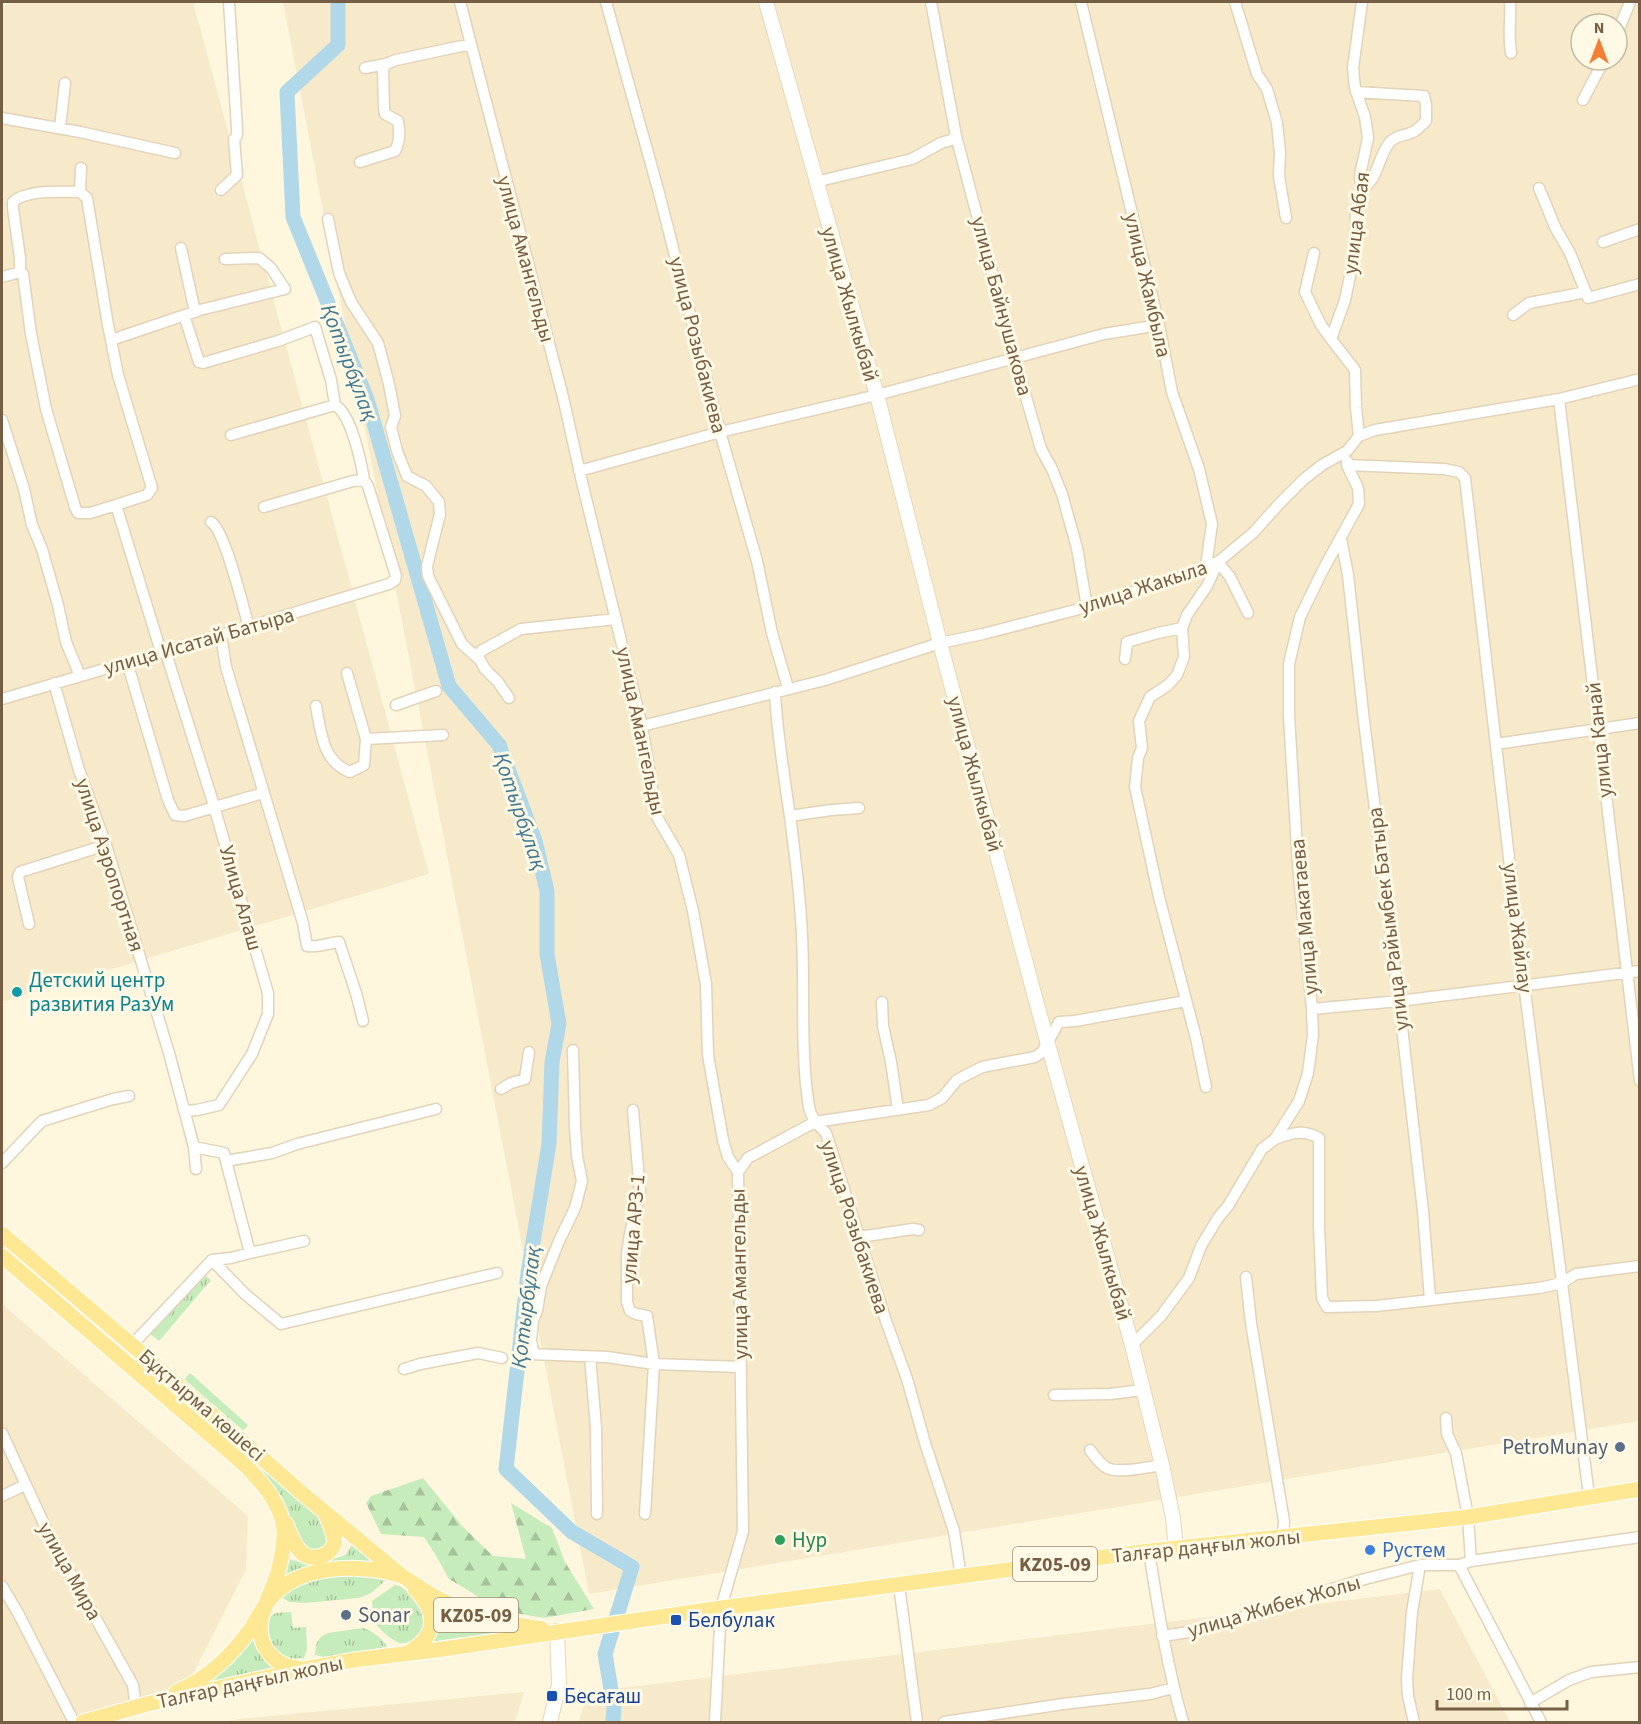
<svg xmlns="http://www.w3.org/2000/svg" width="1641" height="1724" viewBox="0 0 1641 1724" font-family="'Source Sans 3',sans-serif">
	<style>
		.residential { fill: #f6eacb; fill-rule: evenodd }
		.grass { fill: url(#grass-tufts) }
		.forest { fill: url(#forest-firs) }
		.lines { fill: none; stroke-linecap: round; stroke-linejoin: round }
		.river { stroke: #b1d8e9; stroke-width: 15 }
		.street-casing { stroke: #e2d3b9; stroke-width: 13 }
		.secondary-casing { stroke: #e8d6b7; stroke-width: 16 }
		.primary-casing { stroke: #fff; stroke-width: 17 }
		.street { stroke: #fff; stroke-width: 10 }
		.secondary { stroke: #fff; stroke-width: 14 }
		.primary { stroke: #ffe894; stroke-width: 15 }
		.culture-dot { fill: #0f9aa8; stroke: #fff9e6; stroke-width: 2 }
		.service-dot { fill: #5c6f8a; stroke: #fff9e6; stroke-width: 2 }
		.leisure-dot { fill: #2e9e5b; stroke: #fff9e6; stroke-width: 2 }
		.shop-dot { fill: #3f7fe0; stroke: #fff9e6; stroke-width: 2 }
		.transit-dot { fill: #1a4fb4; stroke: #fff9e6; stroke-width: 2 }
		.labels { text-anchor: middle; stroke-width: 6; stroke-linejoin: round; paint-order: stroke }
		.shield { fill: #fff9e6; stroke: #9e8c75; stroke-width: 1.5 }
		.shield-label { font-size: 20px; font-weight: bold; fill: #755e44 }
		.street-label { font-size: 21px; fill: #755e44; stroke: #fff9e6 }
		.culture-label { font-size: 21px; fill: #0d838f; stroke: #fff9e6; text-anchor: start }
		.service-label { font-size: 21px; fill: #4e5e75; stroke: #fff9e6; text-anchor: end }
		.leisure-label { font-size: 21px; fill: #27864d; stroke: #fff9e6; text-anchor: start }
		.shop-label { font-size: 21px; fill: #366cbe; stroke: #fff9e6; text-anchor: start }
		.transit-label { font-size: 21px; fill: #164399; stroke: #fff9e6; text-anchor: start }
		.water-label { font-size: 22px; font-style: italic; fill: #3f7893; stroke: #fff9e6 }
	</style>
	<defs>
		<pattern id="grass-tufts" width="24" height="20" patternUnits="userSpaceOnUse" patternTransform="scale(1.5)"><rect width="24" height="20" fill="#c7ecbc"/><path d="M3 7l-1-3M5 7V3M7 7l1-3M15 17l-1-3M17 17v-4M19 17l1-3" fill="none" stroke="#a6c29a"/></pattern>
		<pattern id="forest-firs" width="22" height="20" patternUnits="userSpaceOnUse" patternTransform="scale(1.5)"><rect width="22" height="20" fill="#c7ecbc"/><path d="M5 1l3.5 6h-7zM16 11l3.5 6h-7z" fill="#a6c29a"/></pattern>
	</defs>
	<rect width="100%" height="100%" fill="#fef7de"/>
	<path class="residential" d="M 14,2 L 193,2 L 429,874 L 2,1002 L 2,7 Z
		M 283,2 L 1639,2 L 1639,1421 L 589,1594 ZM 1581,24 L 1617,24 L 1617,60 L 1581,60 Z
		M 2,1304 L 248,1516 L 246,1569 L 189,1682 L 76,1722 L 2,1722 Z
		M 1440,1589 L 1510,1722 L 579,1722 L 588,1692 Z
		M 524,1692 L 515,1722 L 224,1722 L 239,1719 Z"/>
	<path class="grass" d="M 2,1243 L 263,1471 L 315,1513 L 341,1540 L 308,1556 L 283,1509 L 2,1249 Z
		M 206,1276 L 211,1280 L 159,1341 L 150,1334 Z
		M 190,1373 L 248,1425 L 242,1432 L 184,1380 Z
		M 353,1543 L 389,1571 L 354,1564 L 278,1585 L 286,1557 C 305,1568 326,1561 346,1555 Z
		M 353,1573 L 385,1579 L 385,1581 L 371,1593 L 359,1598 L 305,1603 L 289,1602 L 283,1598 L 283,1596 L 303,1582 Z
		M 395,1585 C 402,1586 406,1590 410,1595 C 422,1607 431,1629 413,1640 C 409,1642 404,1644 400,1643 C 391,1640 379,1629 374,1622 L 372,1601 Z
		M 430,1602 C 456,1618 482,1629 513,1634 L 463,1637 L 430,1642 Z
		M 291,1612 L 293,1628 L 306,1627 L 307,1649 L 304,1658 L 286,1659 L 269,1646 L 266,1624 L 269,1617 L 276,1613 Z
		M 363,1628 C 371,1630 384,1639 387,1647 L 323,1657 L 315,1655 C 316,1644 317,1637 328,1633 Z
		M 253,1636 C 254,1650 263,1660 275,1667 L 209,1682 C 227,1669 240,1653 253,1636 Z"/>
	<path class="forest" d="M 423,1478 L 463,1527 L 493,1556 L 526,1559 L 511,1503 L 552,1528 L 565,1562 L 594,1609 L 544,1618 L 498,1610 L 466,1589 L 449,1579 L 435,1554 L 424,1537 L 381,1534 L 366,1503 L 371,1496 Z"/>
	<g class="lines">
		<path class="river" d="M 338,2 L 338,45 L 287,92 L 293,217 L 367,399 L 449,686 L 499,745 L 535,841 L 547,891 L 547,954 L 559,1024 L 552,1062 L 549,1144 L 528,1273 L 506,1469 L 572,1532 L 632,1567 L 605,1654 L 614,1707 L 613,1722"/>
		<defs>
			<path id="street" d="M 460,2 L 563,397 L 582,482 L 642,726 L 657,817 L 679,855 L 693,911 L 706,984 L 708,1055 L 723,1140 L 728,1157 L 738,1172 L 743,1531 L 721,1608 L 715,1722
				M 606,2 L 659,193 L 720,432 L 757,561 L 772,633 L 788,688
				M 931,2 L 956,136 L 1015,359 L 1041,449 L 1052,469 L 1062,494 L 1077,548 L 1087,607
				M 1081,2 L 1159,325 L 1172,392 L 1199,469 L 1212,524 L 1206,566
				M 1235,2 L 1257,74 L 1267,89 L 1277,123 L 1280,152 L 1279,176 L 1286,218
				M 1510,2 C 1511,19 1508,36 1511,53
				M 1617,34 L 1630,2
				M 365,68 L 386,64
				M 1356,92 L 1424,96 L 1426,105 L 1426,121 C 1423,124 1419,128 1415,131 C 1407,136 1397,134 1390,142 C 1377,158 1379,179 1361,190
				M 1583,100 L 1604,60
				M 2,118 L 80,132 L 175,153
				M 60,128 L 65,83
				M 360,162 L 395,151 C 400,142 400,132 398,121 L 385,114 L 384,108 L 383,69 L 386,64 L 396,60 L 471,44
				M 815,182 L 912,159 L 941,143 L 951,140 L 956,136
				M 1539,188 L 1556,229 L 1570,253 L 1588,298 L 1640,284
				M 221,190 L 237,175 L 234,139 L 237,136 L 237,129 L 229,2
				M 80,192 L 81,168
				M 328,219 L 339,273 L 351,302 L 378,343 L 389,384 L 395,416 L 391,427 L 397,451 L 407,476 L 426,486 L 439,502 L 440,514 L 427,566 L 428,576 L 462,644 L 480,660 L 485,669 L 498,682 L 509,698
				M 1603,242 L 1640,229
				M 181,248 L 195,312
				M 1314,253 L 1305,292 L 1321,325 L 1331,339
				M 2,277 L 20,272
				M 184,315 L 199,362 L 203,363 L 278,341 L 315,327 L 331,380 L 335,405
				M 1513,315 L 1529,303 L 1586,292
				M 111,340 L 200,310 L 285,289 L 271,268 L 259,258 L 225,259
				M 1559,399 L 1640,1081
				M 2,420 L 24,489 L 32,525 L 42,549 L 58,605 L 66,642 L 80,676
				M 231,435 L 335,405 C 351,414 361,461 364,480
				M 1359,436 L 1356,408 L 1355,370 L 1331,339 L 1345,300 L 1354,257 L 1356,214 L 1361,190 L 1360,175 L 1368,138 L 1365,117 L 1355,88 L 1353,68 L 1362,2
				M 1347,465 L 1444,469 L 1459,472 L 1465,478 L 1519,944 L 1589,1496
				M 579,471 L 720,432 L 877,395 L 1104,334 L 1159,325
				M 116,505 L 147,495 L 152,488 L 118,375 L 108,325 L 87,198 L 80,192 C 61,192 27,189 13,202 L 13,208 L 20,258 L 20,272 L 23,274 L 31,334 L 46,409 L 75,507 L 78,513 L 90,513 L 116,505 L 161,652
				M 211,522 C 225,530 243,607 249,627
				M 1341,539 L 1348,575 L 1364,721 L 1399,1001 L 1423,1211 L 1430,1299
				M 221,635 L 226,667 L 303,923 L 307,946 C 315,948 329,943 339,942 L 356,993 L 363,1021
				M 165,650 L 211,796 L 268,993 L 268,1014 L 252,1054 L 219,1105 L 197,1110 L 184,1111
				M 477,657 L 481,651 L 521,629 L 616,619
				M 1125,659 L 1127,642 L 1158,633 L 1182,628
				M 127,662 L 168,800 L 175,815 L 184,816 L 263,793
				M 347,673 L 366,739 L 443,735
				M 54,683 L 79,770 L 106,845 L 169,1053 L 194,1147 L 224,1153 L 226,1161
				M 775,692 C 777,736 785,780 791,824 C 795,855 799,888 801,919 C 806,981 799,1045 809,1107 C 811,1118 818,1125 826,1133 L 886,1321 L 907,1379 L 925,1443 L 954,1531 L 961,1577
				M 2,699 L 221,635 L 389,584 L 395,580 L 396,576 L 368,486 L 364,480 L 353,481 L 264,507
				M 396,705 L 436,691
				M 316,706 C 321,732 322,761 350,772 L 364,765 L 366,739
				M 642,726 L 825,680 L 940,643 L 983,634 L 1087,607 L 1177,578 L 1218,562 L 1253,533 L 1279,504 L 1304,479 L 1322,465 L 1347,451 L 1359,436 L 1375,430 L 1559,399 L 1640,379
				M 1496,744 L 1640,723
				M 790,816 L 831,810 L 859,808
				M 29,924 L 18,877 L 20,872 L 106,845
				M 882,1002 L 883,1026 L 891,1062 L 898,1110
				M 1312,1009 L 1399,1001 L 1640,971
				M 573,1050 L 575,1126 L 577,1156 L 582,1181 L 575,1208 L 559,1241 L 541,1286 L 537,1311 L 533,1320 L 531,1340 L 533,1350 L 531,1354 L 607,1357 L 654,1364 L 741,1367
				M 1206,1087 L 1196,1038 L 1159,897 L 1135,787 L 1138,758 L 1142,748 L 1139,721 L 1150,697 L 1168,685 L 1177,675 L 1184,657 L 1182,628 L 1187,615 L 1207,586 L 1218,562 L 1230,577 L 1248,613
				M 501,1089 L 511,1083 L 525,1079 L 529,1052
				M 633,1110 L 640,1192 L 630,1234 L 627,1254 L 627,1302 L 630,1311 L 636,1314 L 647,1316 L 654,1364 L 645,1514
				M 1275,1139 C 1292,1133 1303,1129 1319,1138 L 1319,1225 L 1322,1298 L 1327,1307 L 1376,1306 L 1539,1288 L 1562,1283 L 1576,1274 L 1640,1266
				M 194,1147 L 196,1169
				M 2,1163 L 42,1121 L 113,1099 L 129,1096
				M 738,1172 L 748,1158 L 815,1122 L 929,1105 L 942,1098 L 957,1080 L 982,1067 L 1035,1057 L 1042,1052 L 1059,1022 L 1075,1021 L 1186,1001
				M 859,1237 L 913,1229 L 919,1230
				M 250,1253 L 304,1241
				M 212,1260 L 245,1294 L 281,1324 L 497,1273
				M 1246,1277 L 1251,1323 L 1284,1521 L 1283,1538
				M 132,1345 L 212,1260 L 231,1258 L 250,1253 L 226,1161 L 272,1153 L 297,1144 L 436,1109
				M 1132,1345 L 1161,1316 L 1189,1278 L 1201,1246 L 1218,1218 L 1228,1206 L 1262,1149 L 1275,1139 L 1299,1101 L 1308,1073 L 1313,1035 L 1312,1009 L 1298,865 L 1289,716 L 1289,664 L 1300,617 L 1323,570 L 1359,504 L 1358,488 L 1347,465 L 1347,461
				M 590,1357 L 596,1427 L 597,1514
				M 404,1369 L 420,1364 L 478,1353 L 502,1358
				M 1054,1395 L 1110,1394 L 1143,1390
				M 1446,1418 L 1447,1434 L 1456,1453 L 1468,1517 L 1471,1561
				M 2,1433 L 50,1537 L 133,1685 L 136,1708
				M 1090,1450 C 1095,1457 1100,1464 1107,1468 C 1119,1474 1148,1467 1162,1465
				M 2,1496 L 25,1485
				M 1149,1551 C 1158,1609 1167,1666 1183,1722
				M 1459,1565 L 1541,1722
				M 899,1585 L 917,1722
				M 2,1586 L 18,1613 L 74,1722
				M 1162,1636 L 1196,1631 L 1361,1580 L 1420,1565 L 1459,1565 L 1471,1561 L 1640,1537
				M 1530,1703 L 1569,1680 L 1591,1672 L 1640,1667
				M 944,1722 L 1063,1704 L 1150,1694 L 1173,1688
				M 1414,1722 L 1408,1696 L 1407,1679 L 1412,1612 L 1420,1565"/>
			<path id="secondary" d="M 766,2 L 877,395 L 940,643 L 1039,1012 L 1132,1345 L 1162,1465 L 1173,1518 L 1176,1549
				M 550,1722 L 559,1684 L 557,1631"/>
			<path id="primary" d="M 2,1234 L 132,1345 L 303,1494 L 402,1576 L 435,1597 L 469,1613 L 498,1622 L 542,1629
				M 2,1256 L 245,1465 C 263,1484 282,1504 284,1531 C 285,1544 281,1559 278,1572 C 273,1588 264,1604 261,1620 C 257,1645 273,1666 298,1668
				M 286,1524 C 290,1534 294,1546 302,1553 C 311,1561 330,1557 334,1544 C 336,1535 329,1522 325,1513
				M 409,1652 C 439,1635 437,1611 415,1589
				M 176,1692 C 209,1678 232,1655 252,1627 C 257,1619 261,1610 267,1603 C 295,1563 357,1564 399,1575
				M 83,1722 L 147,1704 L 304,1669 L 354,1660 L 436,1650 L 714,1609 L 1149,1551 L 1468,1517 L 1640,1489"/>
		</defs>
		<use href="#street" class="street-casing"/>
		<use href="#secondary" class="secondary-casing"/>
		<use href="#primary" class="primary-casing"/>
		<use href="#street" class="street"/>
		<use href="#secondary" class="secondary"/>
		<use href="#primary" class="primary"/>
	</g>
	<circle class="culture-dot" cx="17" cy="992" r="6"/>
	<g class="service-dot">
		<circle cx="1620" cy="1447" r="6"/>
		<circle cx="346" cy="1615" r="6"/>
	</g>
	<circle class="leisure-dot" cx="780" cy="1540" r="6"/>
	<circle class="shop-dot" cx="1370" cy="1550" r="6"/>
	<g class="transit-dot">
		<rect x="670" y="1614" width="12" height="12" rx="3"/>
		<rect x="546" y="1690" width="12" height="12" rx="3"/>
	</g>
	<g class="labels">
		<g class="shield">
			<rect x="1013" y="1547" width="84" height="34" rx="4.5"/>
			<rect x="434" y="1598" width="84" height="34" rx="4.5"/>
		</g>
		<g class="shield-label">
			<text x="1055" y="1571">KZ05-09</text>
			<text x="476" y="1622">KZ05-09</text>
		</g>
		<g class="street-label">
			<text transform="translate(1356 223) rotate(-83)" y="7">улица Абая</text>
			<text transform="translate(526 259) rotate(75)" y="7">улица Амангельды</text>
			<text transform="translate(1148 285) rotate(77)" y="7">улица Жамбыла</text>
			<text transform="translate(850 304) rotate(74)" y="7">улица Жылкыбай</text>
			<text transform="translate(1002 306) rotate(75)" y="7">улица Байнушакова</text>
			<text transform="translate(698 345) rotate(76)" y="7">улица Розыбакиева</text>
			<text transform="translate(1143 587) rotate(-18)" y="7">улица Жакыла</text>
			<text transform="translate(199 641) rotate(-16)" y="7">улица Исатай Батыра</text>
			<text transform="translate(641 731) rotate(78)" y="7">улица Амангельды</text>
			<text transform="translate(1599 740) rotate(-96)" y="7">улица Канай</text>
			<text transform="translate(975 774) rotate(75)" y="7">улица Жылкыбай</text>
			<text transform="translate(110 865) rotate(72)" y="7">улица Аэропортная</text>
			<text transform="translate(241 898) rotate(74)" y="7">Улица Алаш</text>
			<text transform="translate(1304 917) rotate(-95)" y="7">улица Макатаева</text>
			<text transform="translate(1388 919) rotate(-97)" y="7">улица Райымбек Батыра</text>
			<text transform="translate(1518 928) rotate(83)" y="7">улица Жайлау</text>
			<text transform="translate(855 1227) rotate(72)" y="7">улица Розыбакиева</text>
			<text transform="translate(633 1229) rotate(-85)" y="7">улица АРЗ-1</text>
			<text transform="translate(1103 1243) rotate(74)" y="7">улица Жылкыбай</text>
			<text transform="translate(739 1274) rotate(-91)" y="7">улица Амангельды</text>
			<text transform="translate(202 1405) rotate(41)" y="7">Бұқтырма көшесі</text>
			<text transform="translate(1206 1546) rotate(-6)" y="7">Талғар даңғыл жолы</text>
			<text transform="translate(70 1571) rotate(61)" y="7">улица Мира</text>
			<text transform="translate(1274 1606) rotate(-16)" y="7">улица Жибек Жолы</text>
			<text transform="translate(250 1682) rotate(-12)" y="7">Талғар даңғыл жолы</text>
		</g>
		<g class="culture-label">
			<text x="29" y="987">Детский центр<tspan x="29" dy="24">развития РазУм</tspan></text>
		</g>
		<g class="service-label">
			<text x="1608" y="1454">PetroMunay</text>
			<text x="358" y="1622" text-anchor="start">Sonar</text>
		</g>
		<g class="leisure-label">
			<text x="792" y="1547">Нур</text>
		</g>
		<g class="shop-label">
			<text x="1382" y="1557">Рустем</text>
		</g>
		<g class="transit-label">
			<text x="688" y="1627">Белбулак</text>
			<text x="564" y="1703">Бесағаш</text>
		</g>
		<g class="water-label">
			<text transform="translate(350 362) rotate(69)" y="8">Қотырбұлақ</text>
			<text transform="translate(521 811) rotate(71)" y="8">Қотырбұлақ</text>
			<text transform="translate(525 1307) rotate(-83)" y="8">Қотырбұлақ</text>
		</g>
	</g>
	<rect width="1641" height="1724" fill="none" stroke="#755e44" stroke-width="6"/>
	<g transform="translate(1599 42)"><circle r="28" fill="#fff9e6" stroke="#c8bba5" stroke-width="1.5"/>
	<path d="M0-4.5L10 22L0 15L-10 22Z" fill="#f37f37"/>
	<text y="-9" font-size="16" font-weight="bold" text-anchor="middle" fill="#755e44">N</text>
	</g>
	<path d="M1437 1700v9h130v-9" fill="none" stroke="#755e44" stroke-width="3"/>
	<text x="1446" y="1700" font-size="18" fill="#755e44" stroke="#fff9e6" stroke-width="4.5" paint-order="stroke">100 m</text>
</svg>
